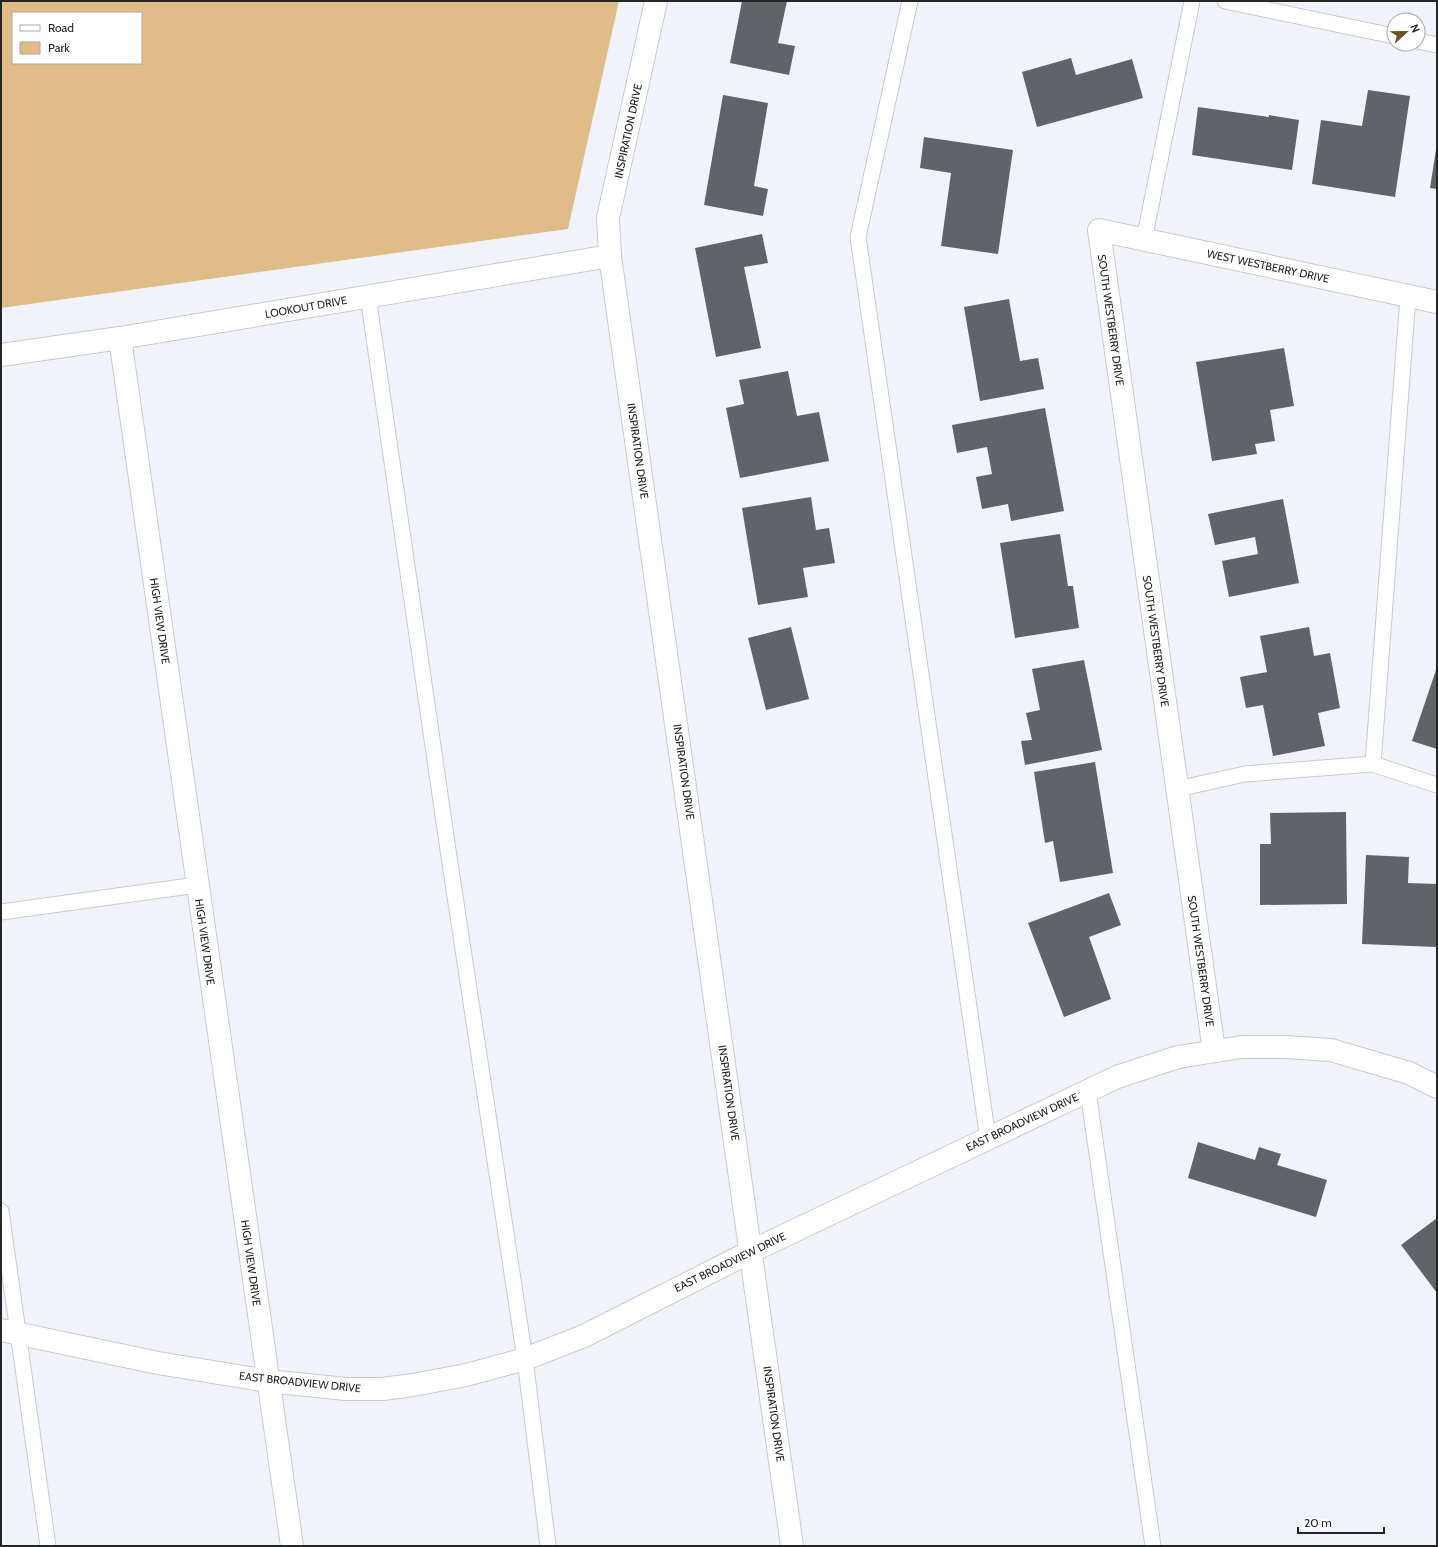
<svg xmlns="http://www.w3.org/2000/svg" width="1438" height="1547" viewBox="0 0 1438 1547" font-family="Cabin,sans-serif">
	<style>
		.green { fill: #e0bd88; fill-rule: evenodd }
		.building { fill: #606368 }
		.lines { fill: none; stroke-linecap: round; stroke-linejoin: round }
		.service-casing { stroke: #c7cbd0; stroke-width: 17 }
		.minor-casing { stroke: #c7cbd0; stroke-width: 24 }
		.service { stroke: #fff; stroke-width: 15 }
		.minor { stroke: #fff; stroke-width: 22 }
		.labels { text-anchor: middle; stroke-width: 4; stroke-linejoin: round; paint-order: stroke }
		.street-label { font-size: 11px; fill: #242527; stroke: #fff }
	</style>
	<rect width="100%" height="100%" fill="#f0f4fa"/>
	<path class="green" d="M 1,1 L 619,1 L 568,229 L 1,308 ZM 13,13 L 141,13 L 141,63 L 13,63 Z"/>
	<path class="building" d="M 742,1 L 787,1 L 778,43 L 795,46 L 789,75 L 730,63 Z
		M 1071,58 L 1076,75 L 1132,59 L 1143,98 L 1037,127 L 1022,72 Z
		M 1368,90 L 1410,96 L 1395,197 L 1312,184 L 1321,120 L 1362,126 Z
		M 723,95 L 768,103 L 754,186 L 768,189 L 763,216 L 704,205 Z
		M 1198,107 L 1269,117 L 1269,115 L 1299,120 L 1292,170 L 1192,155 Z
		M 924,137 L 1013,150 L 998,254 L 941,246 L 951,173 L 920,168 Z
		M 1436,150 L 1437,151 L 1437,189 L 1430,188 Z
		M 762,234 L 768,263 L 744,267 L 761,348 L 716,357 L 695,248 Z
		M 1009,299 L 1020,361 L 1038,358 L 1044,389 L 980,401 L 964,307 Z
		M 1284,348 L 1294,406 L 1270,410 L 1275,441 L 1255,444 L 1257,454 L 1212,461 L 1196,362 Z
		M 788,371 L 797,416 L 819,412 L 829,461 L 740,478 L 726,408 L 744,404 L 739,380 Z
		M 1045,408 L 1064,511 L 1011,521 L 1008,504 L 982,509 L 976,477 L 992,474 L 987,447 L 957,453 L 952,425 Z
		M 811,497 L 816,530 L 829,528 L 835,563 L 803,568 L 808,597 L 758,605 L 742,508 Z
		M 1283,499 L 1299,583 L 1229,597 L 1222,561 L 1258,554 L 1255,537 L 1215,545 L 1208,514 Z
		M 1060,534 L 1068,586 L 1073,586 L 1079,628 L 1015,638 L 1000,543 Z
		M 791,627 L 809,699 L 766,710 L 748,638 Z
		M 1309,627 L 1314,656 L 1330,653 L 1340,708 L 1318,713 L 1325,746 L 1273,756 L 1263,705 L 1246,708 L 1240,677 L 1267,672 L 1260,636 Z
		M 1084,660 L 1102,750 L 1025,765 L 1021,741 L 1032,740 L 1026,713 L 1040,710 L 1032,669 Z
		M 1437,667 L 1437,749 L 1412,741 Z
		M 1095,762 L 1113,873 L 1060,882 L 1053,841 L 1045,843 L 1034,772 Z
		M 1346,812 L 1347,904 L 1260,905 L 1260,844 L 1271,844 L 1270,813 Z
		M 1366,855 L 1409,857 L 1408,883 L 1437,884 L 1436,947 L 1362,944 Z
		M 1109,893 L 1121,925 L 1089,937 L 1111,999 L 1064,1017 L 1028,923 Z
		M 1198,1142 L 1255,1160 L 1259,1147 L 1281,1154 L 1277,1165 L 1327,1180 L 1316,1217 L 1188,1178 Z
		M 1437,1218 L 1437,1293 L 1401,1245 Z"/>
	<g class="lines">
		<defs>
			<path id="service" d="M 910,1 L 858,237 L 988,1139
				M 1225,1 L 1394,36
				M 1418,41 L 1437,45
				M 1144,240 L 1192,1
				M 368,296 L 448,850 L 525,1359 L 548,1546
				M 1373,764 L 1408,296
				M 1177,789 L 1245,774 L 1373,764 L 1437,785
				M 1,912 L 197,885
				M 1088,1091 L 1153,1546
				M 1,1211 L 48,1546"/>
			<path id="minor" d="M 656,1 L 608,218 L 610,256 L 792,1546
				M 120,338 L 292,1546
				M 1,355 L 120,338 L 610,256
				M 1214,1051 L 1099,230 L 1437,302
				M 1,1330 L 158,1363 L 268,1381 L 346,1389 L 382,1389 L 413,1385 L 466,1375 L 525,1359 L 584,1336 L 752,1251 L 1117,1077 L 1178,1057 L 1242,1047 L 1286,1047 L 1331,1050 L 1409,1073 L 1437,1087"/>
		</defs>
		<use href="#service" class="service-casing"/>
		<use href="#minor" class="minor-casing"/>
		<use href="#service" class="service"/>
		<use href="#minor" class="minor"/>
	</g>
	<g class="labels">
		<g class="street-label">
			<text transform="translate(628 131) rotate(-78)" y="4">INSPIRATION DRIVE</text>
			<text transform="translate(1268 266) rotate(12)" y="4">WEST WESTBERRY DRIVE</text>
			<text transform="translate(306 307) rotate(-10)" y="4">LOOKOUT DRIVE</text>
			<text transform="translate(1111 320) rotate(82)" y="4">SOUTH WESTBERRY DRIVE</text>
			<text transform="translate(638 451) rotate(82)" y="4">INSPIRATION DRIVE</text>
			<text transform="translate(160 621) rotate(82)" y="4">HIGH VIEW DRIVE</text>
			<text transform="translate(1156 641) rotate(82)" y="4">SOUTH WESTBERRY DRIVE</text>
			<text transform="translate(684 772) rotate(82)" y="4">INSPIRATION DRIVE</text>
			<text transform="translate(205 942) rotate(82)" y="4">HIGH VIEW DRIVE</text>
			<text transform="translate(1201 961) rotate(82)" y="4">SOUTH WESTBERRY DRIVE</text>
			<text transform="translate(729 1093) rotate(82)" y="4">INSPIRATION DRIVE</text>
			<text transform="translate(1022 1122) rotate(-25)" y="4">EAST BROADVIEW DRIVE</text>
			<text transform="translate(730 1262) rotate(-26)" y="4">EAST BROADVIEW DRIVE</text>
			<text transform="translate(251 1263) rotate(82)" y="4">HIGH VIEW DRIVE</text>
			<text transform="translate(300 1382) rotate(6)" y="4">EAST BROADVIEW DRIVE</text>
			<text transform="translate(774 1414) rotate(82)" y="4">INSPIRATION DRIVE</text>
		</g>
	</g>
	<rect width="1438" height="1547" fill="none" stroke="#242527" stroke-width="4"/>
	<rect x="12" y="12" width="130" height="52" fill="#ffffff" stroke="#a7a8a9"/>
	<rect x="20" y="25" width="20" height="6" fill="#ffffff" stroke="#a7a8a9"/>
	<text x="48" y="32" font-size="12" fill="#242527">Road</text>
	<rect x="20" y="42" width="20" height="12" fill="#e0bd88" stroke="#a7a8a9"/>
	<text x="48" y="52" font-size="12" fill="#242527">Park</text>
	<g transform="translate(1406 32) rotate(68)"><circle r="19" fill="#ffffff" stroke="#a7a8a9"/>
	<path d="M0-3L7 15L0 10L-7 15Z" fill="#6d5224"/>
	<text y="-6" font-size="11" font-weight="bold" text-anchor="middle" fill="#242527">N</text>
	</g>
	<path d="M1298 1527v6h86v-6" fill="none" stroke="#242527" stroke-width="2"/>
	<text x="1304" y="1527" font-size="12" fill="#242527" stroke="#ffffff" stroke-width="3" paint-order="stroke">20 m</text>
</svg>
